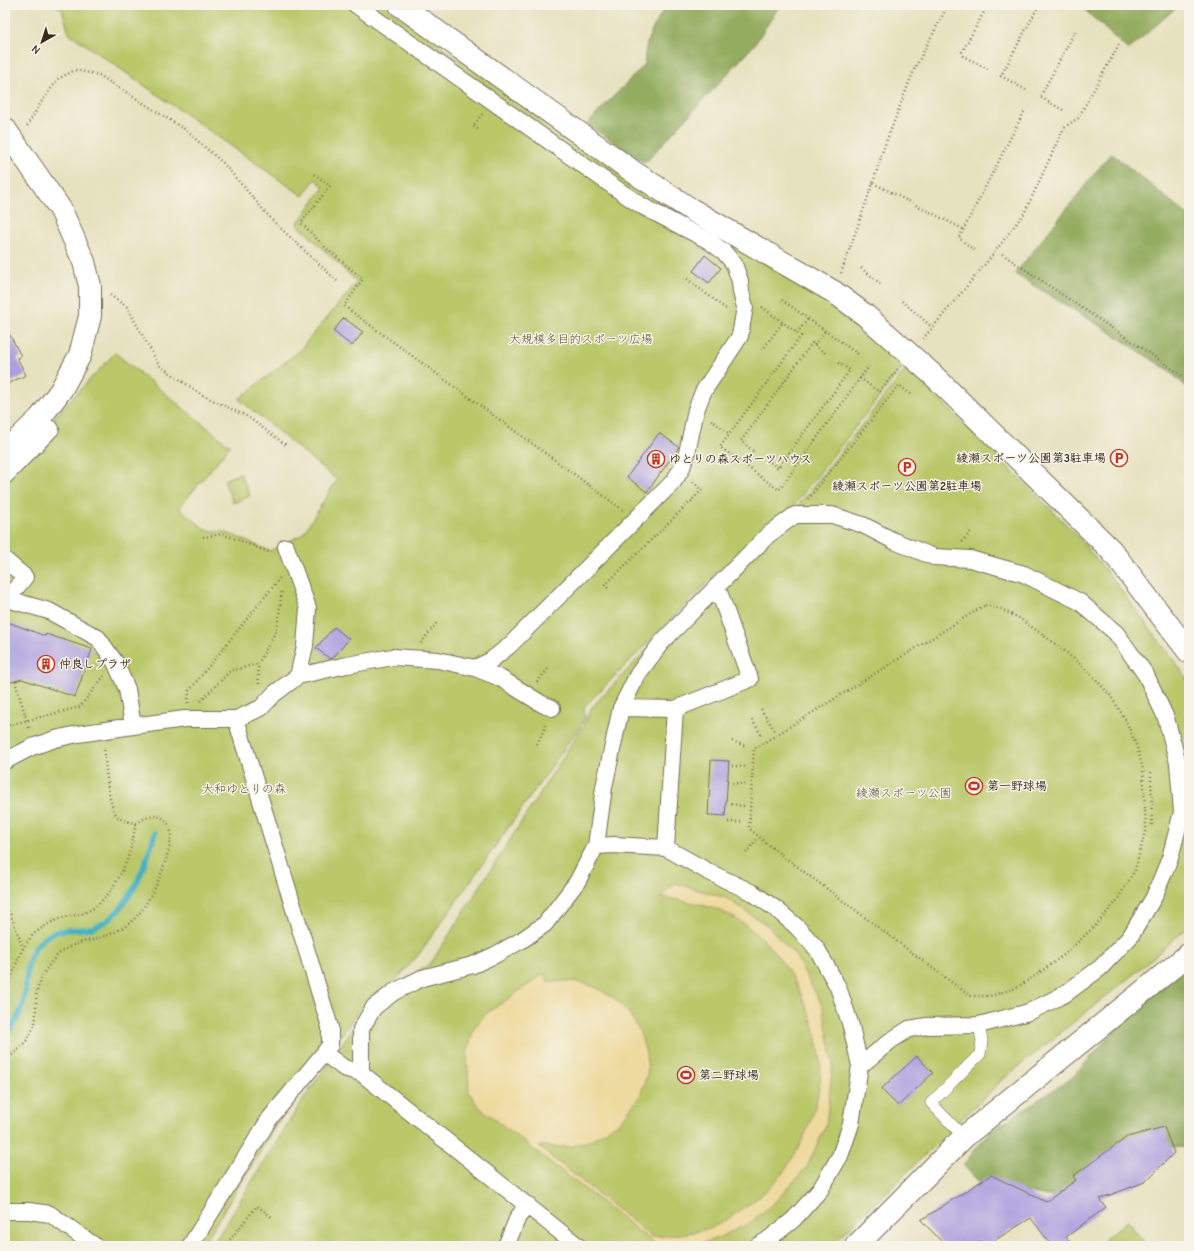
<svg xmlns="http://www.w3.org/2000/svg" width="1194" height="1251" viewBox="0 0 1194 1251" font-family="'Comic Neue','Klee One',sans-serif">
	<style>
		.green { fill: #bac86a; stroke: #7a7944 }
		.forest { fill: #93ac5e; stroke: #676b3e }
		.sand { fill: #eeda9e; stroke: #94825e }
		.lines { fill: none; stroke-linecap: round; stroke-linejoin: round }
		.stream { stroke: #43b1c0; stroke-width: 5.5 }
		.building { fill: #ab9fdf }
		.service-casing { stroke: #776a56; stroke-width: 12 }
		.pedestrian-casing { stroke: #776a56; stroke-width: 18 }
		.tertiary-casing { stroke: #776a56; stroke-width: 24 }
		.path { stroke: #776a56; stroke-width: 2.5; stroke-dasharray: 1 3; stroke-linecap: butt }
		.service { stroke: #fff; stroke-width: 11 }
		.pedestrian { stroke: #fff; stroke-width: 16 }
		.tertiary { stroke: #fff; stroke-width: 22 }
		.labels { text-anchor: middle; stroke-width: 3; stroke-linejoin: round; paint-order: stroke }
		.park-label { font-size: 12px; fill: #5b5231; stroke: #f7f3e8 }
		.poi-label { font-size: 12px; font-weight: bold; fill: #3b2a1e; stroke: #f7f3e8; text-anchor: start }
	</style>
	<rect width="100%" height="100%" fill="#f7f3e8"/>
	<filter id="ink" filterUnits="userSpaceOnUse"><feTurbulence type="fractalNoise" baseFrequency=".025" numOctaves="2"/><feDisplacementMap in="SourceGraphic" scale="8" xChannelSelector="R" yChannelSelector="G"/><feConvolveMatrix kernelMatrix="1 2 1 2 8 2 1 2 1" color-interpolation-filters="sRGB"/></filter>
	<filter id="wash" filterUnits="userSpaceOnUse"><feTurbulence type="fractalNoise" baseFrequency=".012" numOctaves="4" result="noise"/><feDisplacementMap in="SourceGraphic" scale="16" xChannelSelector="R" yChannelSelector="G"/><feGaussianBlur stdDeviation="0.9" result="paint"/><feColorMatrix in="noise" values="0 0 0 0 0 0 0 0 0 0 0 0 0 0 0 0 0 1.4 0 .05"/><feComposite in="paint" operator="in"/></filter>
	<g filter="url(#wash)">
		<rect width="100%" height="100%" fill="#e6e1be"/>
		<path class="green" d="M 55,5 L 383,5 L 674,212 L 812,289 L 870,331 L 905,364 L 791,509 L 758,532 L 584,707 L 585,719 L 419,954 L 397,979 L 367,1000 L 285,1111 L 202,1246 L 5,1246 L 5,466 L 46,426 L 115,353 L 230,446 L 179,508 L 206,530 L 225,532 L 270,551 L 303,534 L 337,480 L 239,399 L 299,351 L 357,282 L 297,224 L 324,187 L 315,179 L 303,196 L 69,33 L 62,9 Z
			M 907,368 L 1073,531 L 1112,578 L 1189,681 L 1189,926 L 1141,968 L 1002,1080 L 831,1246 L 212,1246 L 297,1109 L 372,1000 L 431,963 L 585,723 L 591,708 L 757,535 L 794,511 Z
			M 240,473 L 250,496 L 233,503 L 224,480 Z
			M 1127,1221 L 1148,1246 L 1110,1246 L 1104,1239 Z"/>
		<path class="forest" d="M 667,5 L 776,5 L 778,8 L 755,44 L 645,163 L 587,124 L 645,64 C 643,42 655,23 667,5 Z
			M 1082,5 L 1179,5 L 1128,50 L 1084,9 Z
			M 1111,153 L 1189,216 L 1189,389 L 1168,370 L 1110,332 L 1015,274 Z
			M 1189,947 L 1189,1148 L 1154,1145 L 1054,1197 L 981,1184 L 963,1165 L 989,1132 L 1073,1077 Z"/>
		<path class="sand" d="M 675,883 L 726,898 L 768,926 L 795,955 L 823,1007 L 833,1063 L 826,1125 L 807,1167 L 776,1201 L 749,1224 L 710,1241 L 688,1246 L 658,1246 L 478,1106 L 469,1092 L 467,1053 L 474,1028 L 487,1013 L 544,974 L 549,983 L 563,981 L 578,982 L 595,987 L 615,999 L 629,1013 L 640,1032 L 646,1053 L 648,1072 L 640,1096 L 620,1122 L 589,1141 L 569,1147 L 541,1146 L 539,1147 L 652,1237 C 671,1235 690,1234 709,1228 C 720,1225 731,1217 740,1210 C 753,1202 765,1193 775,1182 C 802,1152 825,1097 820,1057 C 818,1037 811,1017 803,999 C 790,968 765,936 736,919 C 714,905 686,901 661,897 Z"/>
		<g class="lines">
			<path class="stream" d="M 5,1036 C 14,1025 22,1013 24,999 C 28,978 24,958 40,942 C 57,925 72,932 91,928 C 127,919 146,865 155,833"/>
		</g>
		<g id="blocks">
			<path class="building" d="M 705,255 L 721,268 L 709,283 L 693,271 Z
				M 344,318 L 363,332 L 352,346 L 333,331 Z
				M 5,326 L 21,356 L 17,358 L 26,375 L 5,385 Z
				M 659,433 L 679,447 L 647,492 L 627,477 Z
				M 5,621 L 45,636 L 46,634 L 92,649 L 75,697 L 22,679 L 5,684 Z
				M 334,627 L 349,639 L 333,658 L 330,659 L 316,648 Z
				M 711,760 L 729,761 L 725,816 L 708,815 Z
				M 917,1056 L 933,1073 L 898,1106 L 881,1089 Z
				M 1164,1127 L 1174,1153 L 1145,1182 L 1099,1199 L 1106,1207 L 1066,1237 L 1074,1246 L 1052,1246 L 1031,1218 L 987,1245 L 981,1241 L 973,1246 L 946,1246 L 921,1220 L 991,1175 L 1046,1202 L 1076,1180 L 1073,1176 L 1127,1137 Z"/>
		</g>
	</g>
	<g filter="url(#ink)">
		<use href="#blocks" fill-opacity="0" stroke="#776a56" stroke-width="1"/>
		<g class="lines">
			<defs>
				<path id="service" d="M 964,1137 L 931,1103 L 980,1054 L 982,1041 L 979,1025"/>
				<path id="pedestrian" d="M 356,5 L 624,194 L 642,206 L 709,241 L 724,252 L 734,264 L 740,281 L 741,292 L 745,307 L 740,336 L 703,392 L 696,410 L 687,453 L 681,470 L 673,482 L 509,646 L 490,661 L 475,668
					M 5,476 L 51,429
					M 286,547 L 308,608 L 305,646 L 298,676
					M 5,560 L 25,577 L 5,602
					M 7,599 L 49,611 L 98,638 L 115,662 L 127,689 L 133,726
					M 621,708 L 675,709 L 750,679 L 717,586
					M 5,761 L 32,747 L 55,739 L 78,734 L 133,726 L 185,719 L 236,719 L 261,708 L 274,694 L 298,676 L 347,665 L 393,657 L 438,660 L 475,668 L 500,678 L 542,704 L 552,708
					M 596,846 L 614,845 L 666,848 L 709,872 L 753,893 L 776,909 L 797,927 L 817,949 L 838,987 L 851,1026 L 860,1066 L 851,1124 L 840,1156 L 820,1190 L 793,1220 L 766,1241 L 757,1246
					M 666,848 L 675,709
					M 324,1053 L 344,1068 L 361,1073
					M 5,1211 L 29,1211 L 50,1214 L 95,1246
					M 190,1246 L 270,1118 L 324,1053 L 330,1045 L 330,1027 L 236,719
					M 506,1246 L 518,1217 L 528,1205
					M 578,1246 L 361,1073 L 361,1029 L 374,1007 L 394,992 L 422,978 L 473,965 L 495,955 L 522,940 L 545,924 L 577,882 L 596,846 L 604,787 L 621,708 L 638,674 L 661,643 L 768,535 L 795,515 L 832,515 L 863,525 L 894,541 L 934,557 L 970,559 L 1024,574 L 1080,602 L 1116,633 L 1146,675 L 1166,718 L 1178,763 L 1182,812 L 1170,858 L 1154,897 L 1130,937 L 1100,968 L 1065,994 L 1029,1012 L 979,1025 L 927,1026 L 909,1029 L 890,1041 L 860,1066"/>
				<path id="tertiary" d="M 400,5 L 635,173 L 692,210 L 834,292 L 865,315 L 933,375 L 1111,550 L 1189,652
					M 5,129 L 61,210 L 84,262 L 90,286 L 90,316 L 80,355 L 61,390 L 40,418 L 5,452
					M 856,1246 L 964,1137 L 1189,954"/>
			</defs>
			<use href="#service" class="service-casing"/>
			<use href="#pedestrian" class="pedestrian-casing"/>
			<use href="#tertiary" class="tertiary-casing"/>
			<path class="path" d="M 988,69 L 963,56 L 962,52 L 988,5
				M 1026,90 L 1001,76 L 1039,5
				M 1063,110 L 1040,97 L 1076,30
				M 27,126 L 42,101 L 58,79 L 75,70 L 99,75 L 184,129 L 223,163 L 273,221 L 337,281
				M 478,129 L 473,126 L 483,113
				M 314,174 L 330,186 L 301,223 L 327,249 L 363,279 L 344,306 L 623,510
				M 873,183 L 963,229
				M 974,250 L 959,238 L 1024,112
				M 1002,254 L 1189,380
				M 861,268 L 881,284
				M 841,273 L 873,183 L 883,150 L 914,70 L 948,5
				M 687,279 L 726,309
				M 110,295 L 127,307 L 159,365 L 202,395 L 248,417 L 286,445
				M 782,300 L 858,354
				M 902,301 L 932,327
				M 762,307 L 801,336 L 720,447 L 779,490 L 869,366
				M 797,333 L 808,319
				M 923,339 L 987,262 L 1025,212 L 1062,132 L 1066,126 L 1078,118 L 1120,43
				M 814,345 L 825,331
				M 762,350 L 783,322
				M 860,378 L 879,392 L 898,369
				M 711,420 L 730,434
				M 753,451 L 741,441 L 812,343 L 825,353
				M 767,460 L 778,468 L 850,370 L 837,362
				M 693,482 L 702,490 L 691,501 L 694,503
				M 808,499 L 899,385 L 912,395
				M 203,537 L 223,534 L 271,553
				M 962,542 L 972,530
				M 608,588 L 605,585 L 691,501
				M 985,605 L 1001,609 L 1019,618 L 1046,637 L 1067,653 L 1090,673 L 1110,695 L 1125,719 L 1136,744 L 1143,769 L 1146,828 L 1135,870 L 1116,902 L 1096,925 L 1065,954 L 1038,974 L 1016,988 L 990,996 L 970,996 L 767,844 L 749,828 L 754,749 Z
				M 421,643 L 438,621
				M 15,681 L 30,731
				M 537,682 L 548,669
				M 259,684 L 258,664 L 277,629 L 282,590
				M 201,701 L 230,671 L 258,664
				M 188,703 L 189,691 L 280,578
				M 761,709 L 775,731
				M 752,720 L 762,736
				M 5,726 L 80,707 L 104,676
				M 732,741 L 746,746
				M 537,744 L 545,728 L 544,722
				M 732,766 L 747,767
				M 1151,772 L 1152,827
				M 732,783 L 745,784
				M 731,804 L 744,806
				M 728,822 L 743,822
				M 746,853 L 756,840
				M 5,908 L 10,913 L 23,948
				M 5,994 C 14,975 17,952 32,936 C 42,926 56,919 69,916 C 74,915 80,915 84,913 C 107,905 125,870 131,847 C 133,840 134,831 136,823
				M 5,1059 C 19,1051 31,1039 35,1022 C 37,1013 35,1002 37,992 C 39,980 45,970 53,960 C 69,941 87,943 107,935 C 115,933 125,927 131,922 C 147,908 162,876 167,856 C 170,845 175,831 166,821 C 156,811 146,818 136,823 C 130,822 123,821 118,817 C 107,807 106,763 104,747
				M 5,1185 L 5,1194
				M 225,1246 L 257,1206 L 273,1218"/>
			<use href="#service" class="service"/>
			<use href="#pedestrian" class="pedestrian"/>
			<use href="#tertiary" class="tertiary"/>
		</g>
	</g>
	<defs>
		<symbol id="parking-ring" viewBox="-11 -11 22 22"><circle r="9.5" fill="#f7f3e8" stroke="#c8321e" stroke-width="1.5"/><path d="M-3.5-5.5H1a3.5 3.5 0 0 1 0 7H-1V5.5H-3.5ZM-1-3.4V-.6H.8a1.4 1.4 0 0 0 0-2.8Z" fill="#c8321e"/></symbol>
		<symbol id="building-ring" viewBox="-11 -11 22 22"><circle r="9.5" fill="#f7f3e8" stroke="#c8321e" stroke-width="1.5"/><path d="M-4-6H4V6H1V3H-1V6H-4ZM-2.5-4.3h1.7v1.8h-1.7ZM.8-4.3h1.7v1.8H.8ZM-2.5-1h1.7V.8h-1.7ZM.8-1h1.7V.8H.8Z" fill="#c8321e"/></symbol>
		<symbol id="stadium-ring" viewBox="-11 -11 22 22"><circle r="9.5" fill="#f7f3e8" stroke="#c8321e" stroke-width="1.5"/><path d="M0-5a6.5 5 0 1 0 0 10a6.5 5 0 1 0 0-10ZM-3.5-1.8h7v3.6h-7Z" fill="#c8321e"/></symbol>
	</defs>
	<g fill-rule="evenodd">
		<use href="#parking-ring" x="1109" y="448" width="20" height="20"/>
		<use href="#building-ring" x="646" y="449" width="20" height="20"/>
		<use href="#parking-ring" x="897" y="457" width="20" height="20"/>
		<use href="#building-ring" x="36" y="654" width="20" height="20"/>
		<use href="#stadium-ring" x="964" y="776" width="20" height="20"/>
		<use href="#stadium-ring" x="676" y="1065" width="20" height="20"/>
	</g>
	<g class="labels">
		<g class="park-label">
			<text x="581" y="343">大規模多目的スポーツ広場</text>
			<text x="244" y="793">大和ゆとりの森</text>
			<text x="904" y="797">綾瀬スポーツ公園</text>
		</g>
		<g class="poi-label">
			<text x="1106" y="462" text-anchor="end">綾瀬スポーツ公園第3駐車場</text>
			<text x="669" y="463">ゆとりの森スポーツハウス</text>
			<text x="907" y="490" text-anchor="middle">綾瀬スポーツ公園第2駐車場</text>
			<text x="59" y="668">仲良しプラザ</text>
			<text x="987" y="790">第一野球場</text>
			<text x="699" y="1079">第二野球場</text>
		</g>
	</g>
	<rect width="1194" height="1251" fill="none" stroke="#f7f3e8" stroke-width="20"/>
	<g transform="translate(42 42) rotate(219)" stroke="#f7f3e8" stroke-width="3" paint-order="stroke">
	<path d="M0-3L7 15L0 10L-7 15Z" fill="#3b2a1e"/>
	<text y="-6" font-size="11" font-weight="bold" text-anchor="middle" fill="#3b2a1e">N</text>
	</g>
</svg>
